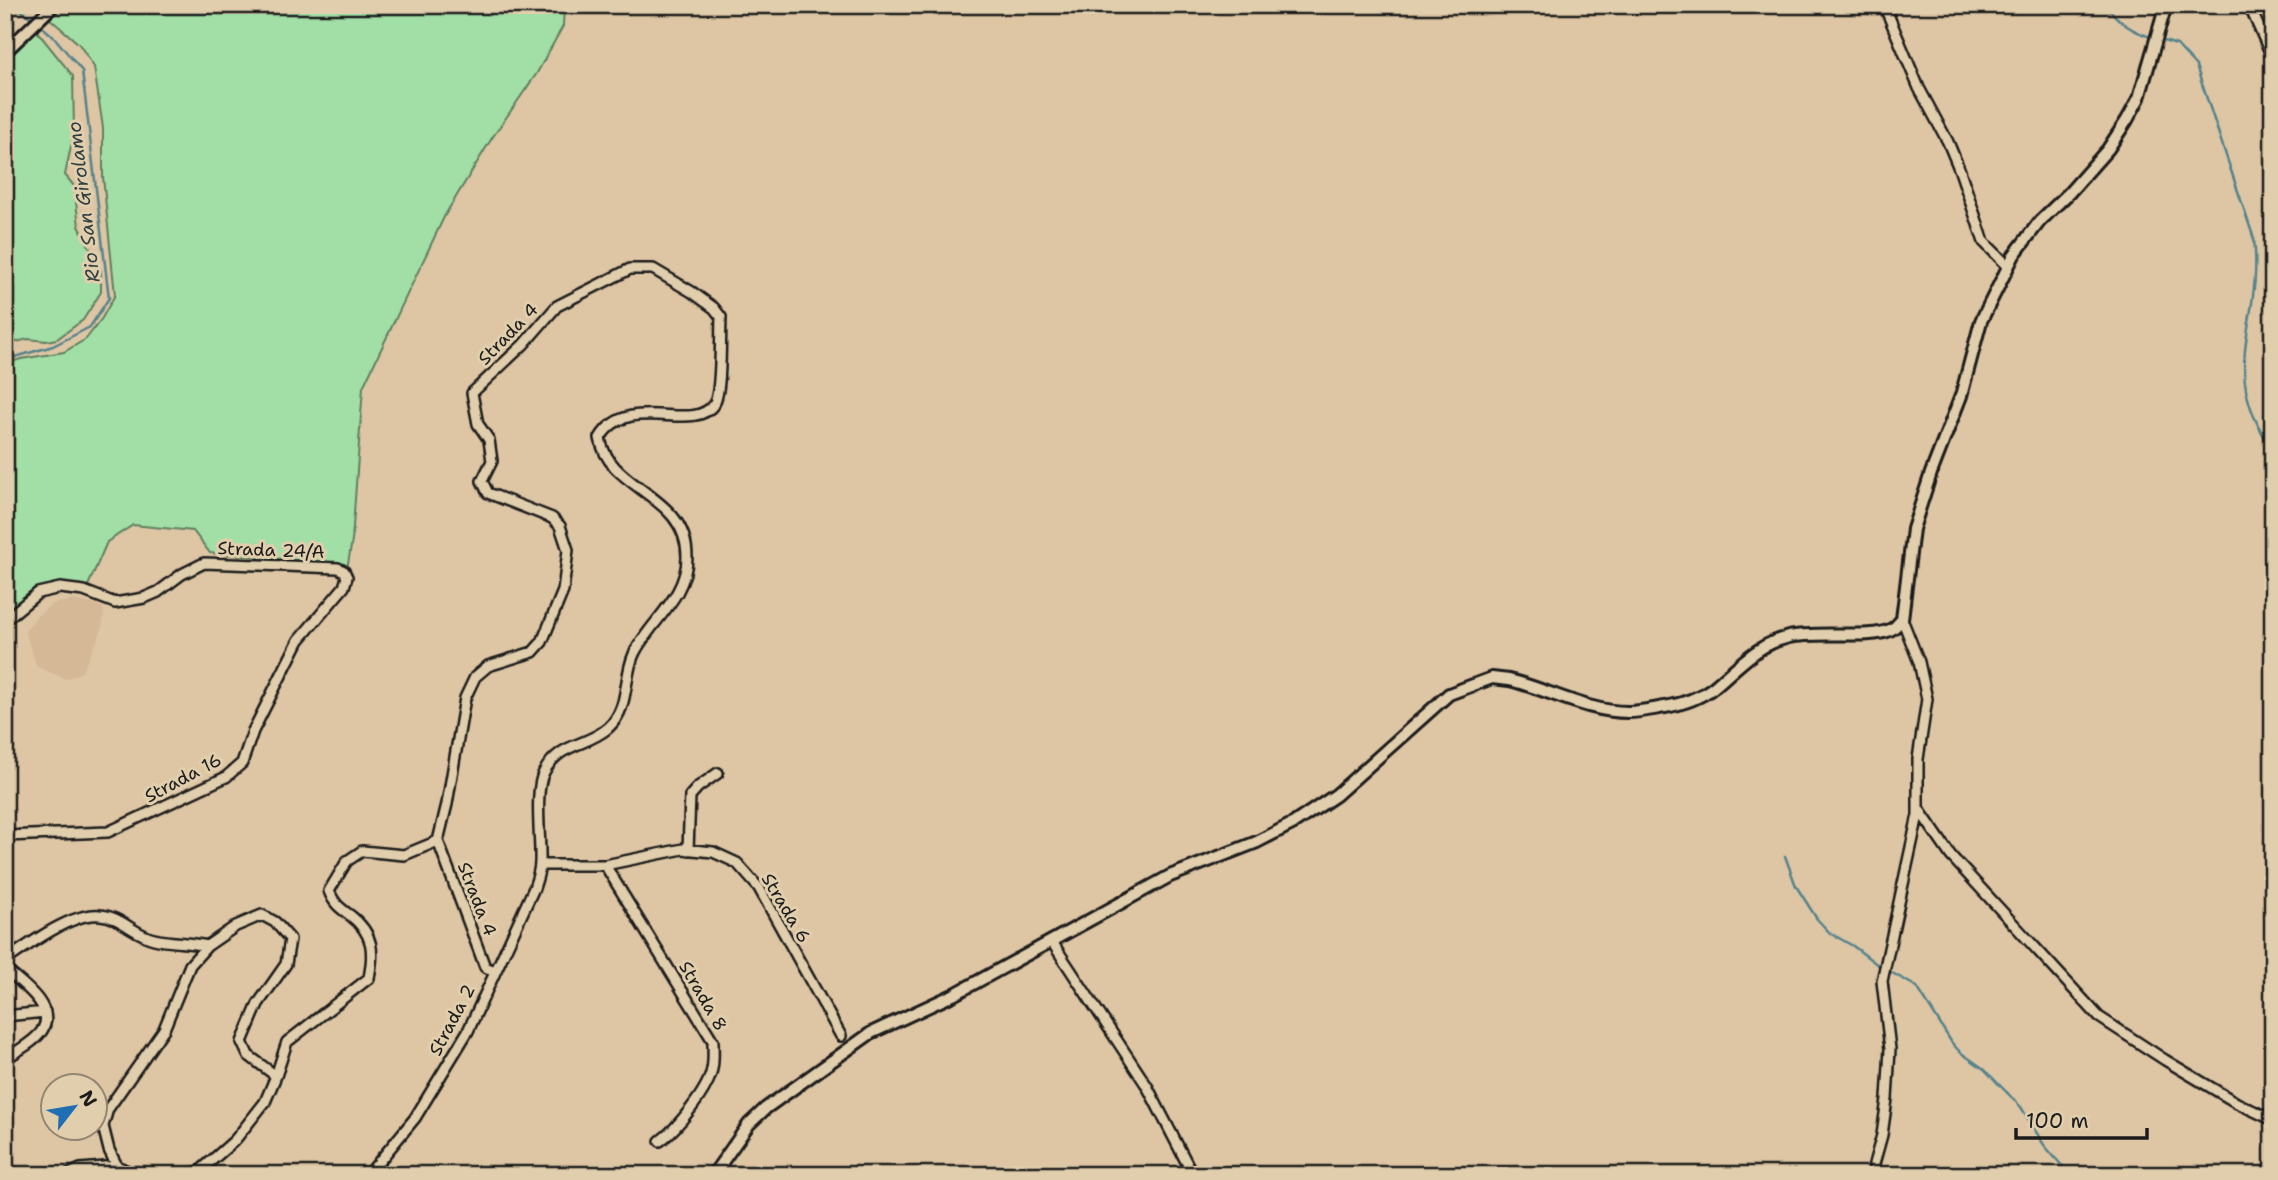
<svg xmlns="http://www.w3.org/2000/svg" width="2278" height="1180" viewBox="0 0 2278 1180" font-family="'Shantell Sans',sans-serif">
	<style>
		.built { fill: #d5b896 }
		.green { fill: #a2dfa6; stroke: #5f7e61; stroke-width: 2 }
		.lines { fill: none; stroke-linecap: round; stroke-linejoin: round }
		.stream { stroke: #54838c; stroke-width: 2.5 }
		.minor-casing { stroke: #1c1c1c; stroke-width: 14 }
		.tertiary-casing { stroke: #1c1c1c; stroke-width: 16 }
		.minor { stroke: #e1ceac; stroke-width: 9 }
		.tertiary { stroke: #e1ceac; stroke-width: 10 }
		.labels { text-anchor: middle; stroke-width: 6; stroke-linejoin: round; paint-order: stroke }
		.street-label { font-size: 18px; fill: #1c1c1c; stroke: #e1ceac }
		.water-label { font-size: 19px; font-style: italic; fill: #2f3e41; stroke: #e1ceac }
	</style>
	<rect width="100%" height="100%" fill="#dec6a4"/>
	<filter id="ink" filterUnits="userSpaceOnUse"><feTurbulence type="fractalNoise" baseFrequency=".0143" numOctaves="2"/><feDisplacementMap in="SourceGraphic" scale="14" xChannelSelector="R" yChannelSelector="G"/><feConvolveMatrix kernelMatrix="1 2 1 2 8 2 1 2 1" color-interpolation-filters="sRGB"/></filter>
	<g filter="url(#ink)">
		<path class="built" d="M 74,600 L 101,606 L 104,611 L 102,629 L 82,672 L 66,679 L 37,667 L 25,631 L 37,616 L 52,604 Z"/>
		<path class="green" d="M 61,5 L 564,5 L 563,26 L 537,73 L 492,138 L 445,215 L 363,387 L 352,541 L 347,569 L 340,565 L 329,563 L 210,553 L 193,531 L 133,525 L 107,542 L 88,586 C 51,580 30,587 5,616 L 5,364 L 21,359 L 64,352 L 86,339 L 102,318 L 115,295 L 103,177 L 103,128 L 94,67 L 79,44 L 49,18 Z
			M 36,30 L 73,76 L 74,132 L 65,175 L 74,186 L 79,226 L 101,271 L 101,292 L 83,320 L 57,339 L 46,341 L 28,339 L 5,345 L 5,60 Z"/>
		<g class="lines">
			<path class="stream" d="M 14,5 L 34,20
				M 2106,5 C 2119,23 2133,32 2154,38
				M 2160,40 L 2177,45 L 2196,66 L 2254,239 C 2264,323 2215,368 2273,450
				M 5,360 L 53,346 L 90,327 L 109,298 L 82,71 L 54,37 L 39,24
				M 1785,856 L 1796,886 L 1817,919 L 1830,933 L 1853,946 L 1878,965
				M 1887,970 L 1917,987 L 1952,1043 L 1960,1052 L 1984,1069 L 2021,1107 L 2044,1145 L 2070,1175"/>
			<defs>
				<path id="minor" d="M 1884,5 L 1919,88 L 1948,142 L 1960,171 L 1984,242 L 2007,265
					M 2249,5 L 2273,59
					M 2165,8 L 2178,5
					M 5,620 L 38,593 L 60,588 L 84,591 L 115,603 L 144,598 L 158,592 L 182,574 L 204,563 L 338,568 L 344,571 L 347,577 L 344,587 L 299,640 L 253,731 L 242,763 L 226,777 L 108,832 L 5,836
					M 1918,808 L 1951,856 L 2099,1017 L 2165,1060 L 2237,1103 L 2273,1120
					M 688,850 L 690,796 L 698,787 L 718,773
					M 540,865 L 605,865 L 683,849 L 713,852 L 737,863 L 759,888 L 841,1036
					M 605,865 L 713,1041 C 713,1050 714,1060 712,1069 C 709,1089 677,1129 660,1141
					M 1052,942 L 1147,1086 L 1193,1175
					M 5,961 C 28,945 72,912 100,915 C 120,916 135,935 154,939 C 171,943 189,942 207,946 L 236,926 L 262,915 L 275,922 L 290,939 L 286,964 L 258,1004 L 242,1042 L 248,1055 L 276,1076
					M 5,969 C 20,982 59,1008 41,1032 C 33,1043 17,1051 5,1059
					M 5,1016 L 45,1012
					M 117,1166 L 109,1150 L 103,1126 L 108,1109 L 164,1029 L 190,965 L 207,946
					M 67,1175 L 80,1169 L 117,1166 L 136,1175
					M 190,1175 L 201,1170 L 235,1140 L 265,1102 L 276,1076 L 287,1042 L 369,978 C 374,952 374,934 351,916 C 340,908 334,904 329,891 L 347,861 L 362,851 L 404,855 L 438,841
					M 368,1175 L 415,1118 L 468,1031 L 534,888 C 537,879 540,871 540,862 C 541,840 534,790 544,772 C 560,742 586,747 608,728 C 630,708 623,678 634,654 C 650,621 687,598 687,557 C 687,493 609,491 600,438 C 628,391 693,435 714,404 C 722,392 720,336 721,317 L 714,308 L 692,292 L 653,269 L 630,269 L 557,306 L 523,345 L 472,393 L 478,424 L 489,440 L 492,461 L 482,481 L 488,493 L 552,518 L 560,526 L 568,550 L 563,591 L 542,642 L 533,652 L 488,666 L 475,677 L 465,698 L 447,804 L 438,841 L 485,967 L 495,971
					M 1876,1175 L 1874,1164 L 1882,1135 L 1887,1099 L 1890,1049 L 1882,981 L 1918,815 L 1918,759 L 1927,699 L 1919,662 L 1902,619"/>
				<path id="tertiary" d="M 5,52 L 54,5
					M 713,1175 L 749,1124 L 766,1108 L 871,1033 L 953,995 L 1170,876 L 1257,842 L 1294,823 L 1336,795 L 1449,694 L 1492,678 L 1509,680 C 1547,689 1587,712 1628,712 C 1640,712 1653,709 1665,707 C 1682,704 1700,698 1714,687 C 1738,667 1757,644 1789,637 C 1816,631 1871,639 1890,630 C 1895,628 1899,623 1902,619 L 1913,529 L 1931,473 L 1961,396 L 1981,321 L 2014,255 L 2040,221 L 2069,193 L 2108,149 L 2127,120 L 2139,98 L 2166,5"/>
			</defs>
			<use href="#minor" class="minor-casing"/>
			<use href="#tertiary" class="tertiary-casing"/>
			<use href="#minor" class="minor"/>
			<use href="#tertiary" class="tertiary"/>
		</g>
	</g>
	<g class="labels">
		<g class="street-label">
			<text transform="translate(508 334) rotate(-46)" y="6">Strada 4</text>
			<text transform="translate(271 550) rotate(2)" y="6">Strada 24/A</text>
			<text transform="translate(183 778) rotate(-28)" y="6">Strada 16</text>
			<text transform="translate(477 899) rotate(69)" y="6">Strada 4</text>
			<text transform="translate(786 908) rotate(59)" y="6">Strada 6</text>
			<text transform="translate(703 996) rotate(60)" y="6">Strada 8</text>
			<text transform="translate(452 1020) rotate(-62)" y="6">Strada 2</text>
		</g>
		<g class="water-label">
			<text transform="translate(83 202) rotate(-97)" y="7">Rio San Girolamo</text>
		</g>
	</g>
	<rect width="2278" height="1180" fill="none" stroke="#e1ceac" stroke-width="28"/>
	<rect x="14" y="14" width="2250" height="1152" fill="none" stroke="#1c1c1c" stroke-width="2.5" filter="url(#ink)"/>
	<g transform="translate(74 1107) rotate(59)"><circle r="33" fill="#e1ceac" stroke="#928772" stroke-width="2"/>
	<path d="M0-5L12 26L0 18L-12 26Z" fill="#1f6fb2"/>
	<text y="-10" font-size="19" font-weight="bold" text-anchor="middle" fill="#1c1c1c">N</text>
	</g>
	<path d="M2016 1128v10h131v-10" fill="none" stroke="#1c1c1c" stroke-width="3.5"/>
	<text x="2026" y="1128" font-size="21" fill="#1c1c1c" stroke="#e1ceac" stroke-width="5" paint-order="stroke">100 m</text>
</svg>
